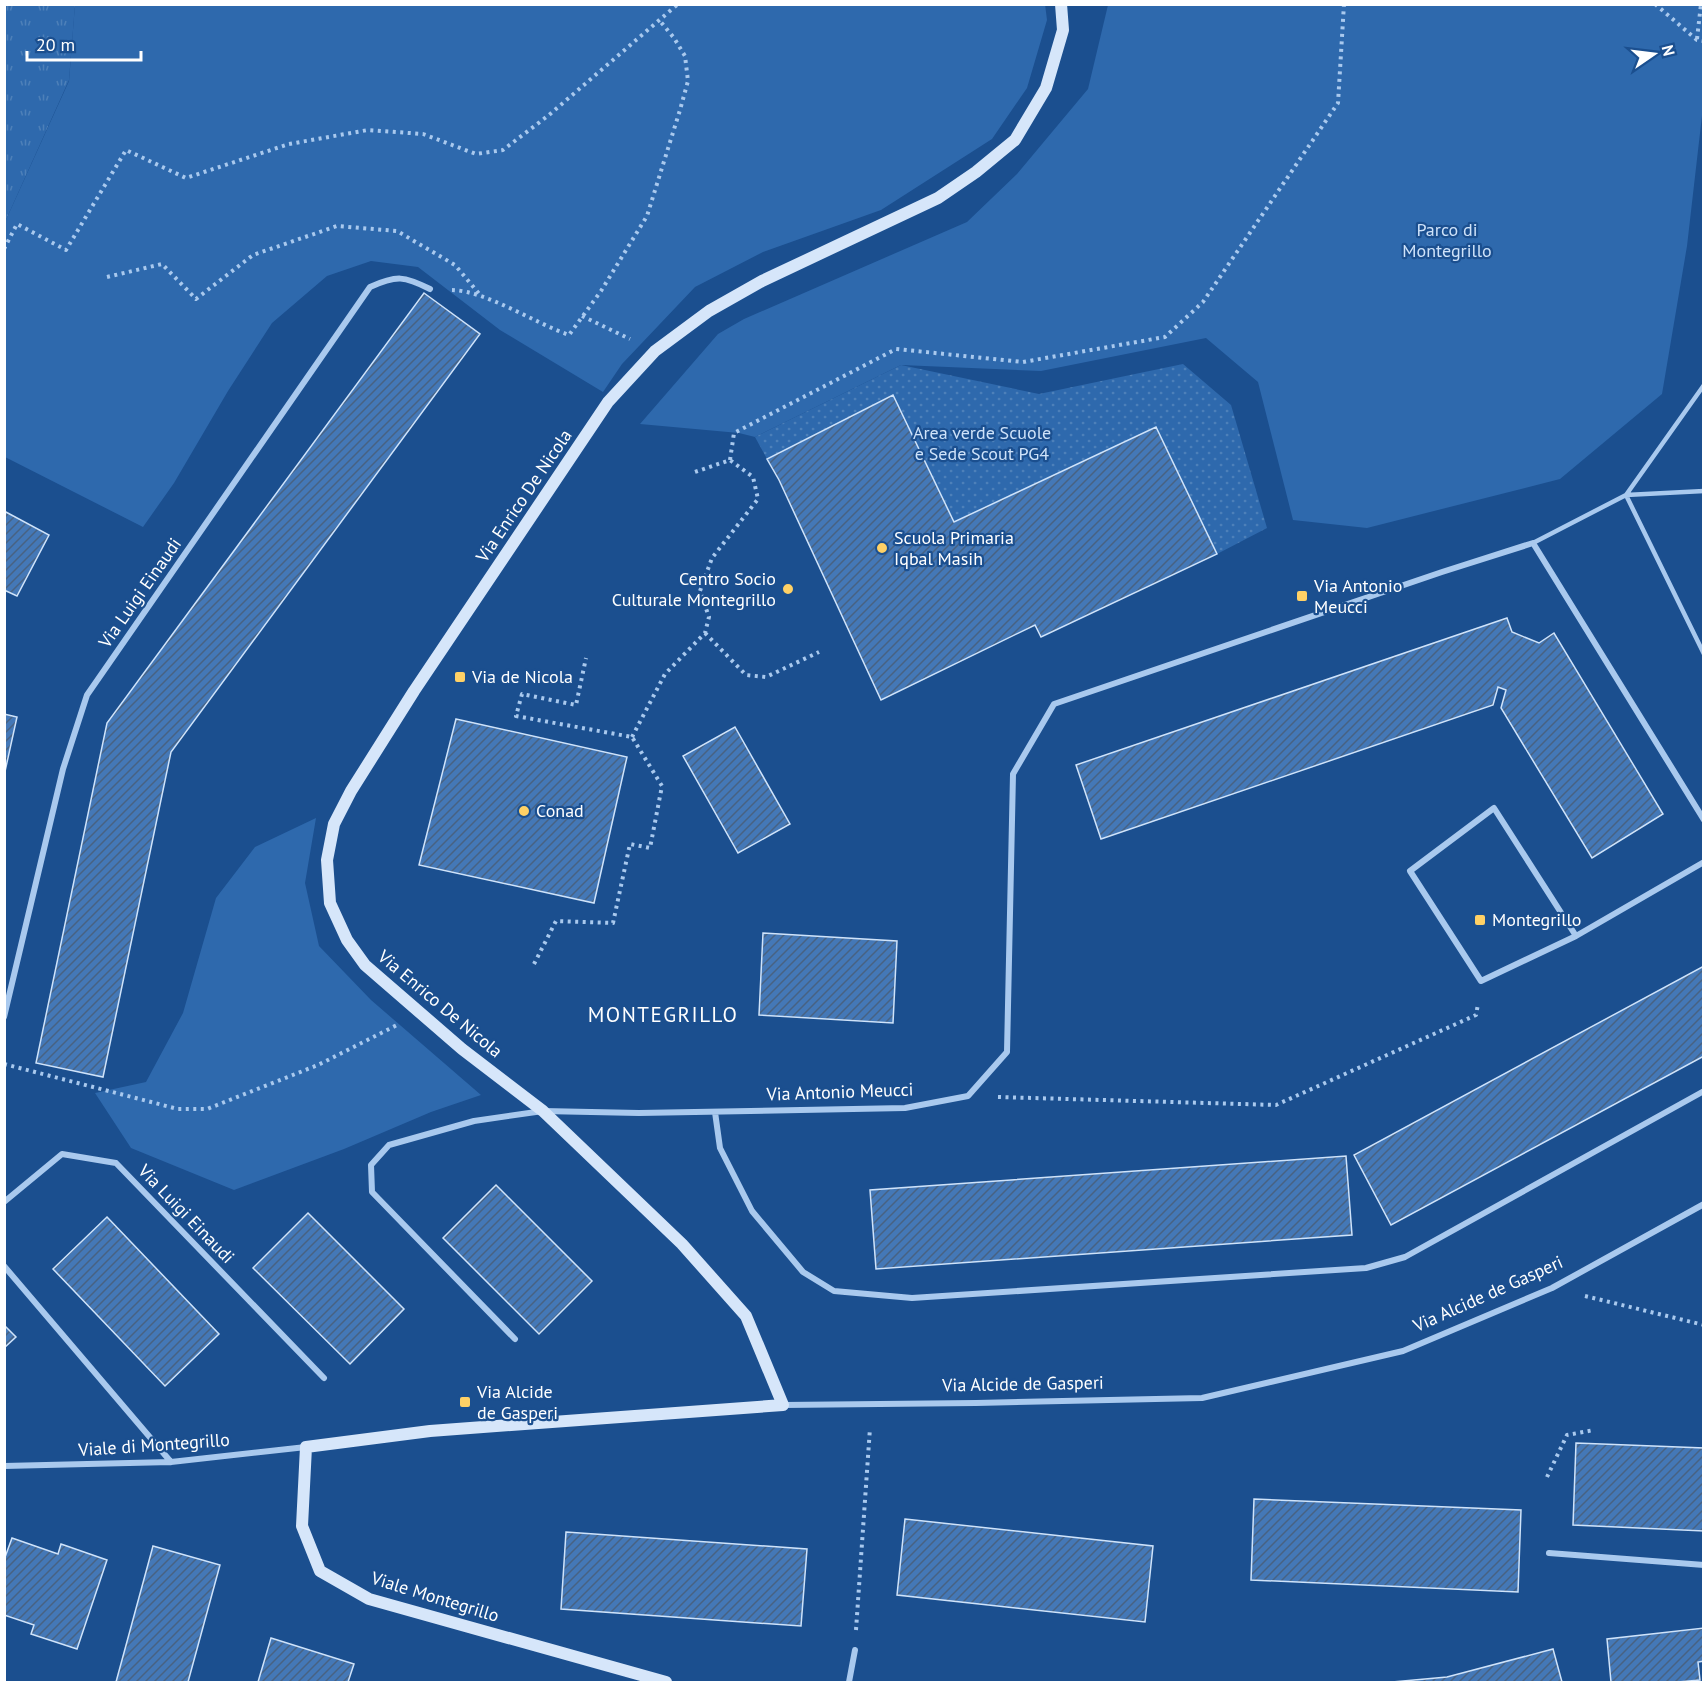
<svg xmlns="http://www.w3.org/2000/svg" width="1708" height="1687" viewBox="0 0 1708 1687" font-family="'PT Sans',sans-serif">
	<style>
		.grass { fill: url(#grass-tufts) }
		.park { fill: #2e69ad }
		.garden { fill: url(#garden-dots) }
		.building { fill: url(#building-hatch); stroke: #cfe3fa; stroke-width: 1.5 }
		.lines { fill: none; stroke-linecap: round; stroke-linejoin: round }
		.path { stroke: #a9c9ee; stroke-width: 4; stroke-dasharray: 3 4.5; stroke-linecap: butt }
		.lane { stroke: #a9c9ee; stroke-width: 4.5 }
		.street { stroke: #a9c9ee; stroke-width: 6 }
		.secondary { stroke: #d6e6fa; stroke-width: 12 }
		.poi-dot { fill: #ffd166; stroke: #1b4f8f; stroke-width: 2 }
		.labels { text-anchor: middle; stroke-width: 4.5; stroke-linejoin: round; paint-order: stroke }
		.park-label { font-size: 18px; fill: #cfe3fa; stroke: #1b4f8f }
		.street-label { font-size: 18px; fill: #fff; stroke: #1b4f8f }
		.poi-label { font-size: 18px; fill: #fff; stroke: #1b4f8f; text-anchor: start }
		.quarter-label { font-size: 21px; letter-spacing: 1.5px; fill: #fff; stroke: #1b4f8f }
	</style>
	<defs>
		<pattern id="grass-tufts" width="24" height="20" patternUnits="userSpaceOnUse" patternTransform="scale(1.5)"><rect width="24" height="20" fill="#2e69ad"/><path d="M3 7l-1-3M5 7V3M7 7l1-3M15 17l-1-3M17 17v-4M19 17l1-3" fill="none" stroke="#4d80b9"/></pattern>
		<pattern id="garden-dots" width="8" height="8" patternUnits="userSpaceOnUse" patternTransform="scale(1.5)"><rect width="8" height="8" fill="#2e69ad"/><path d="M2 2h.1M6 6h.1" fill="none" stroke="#4d80b9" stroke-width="1.8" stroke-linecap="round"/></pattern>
		<pattern id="building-hatch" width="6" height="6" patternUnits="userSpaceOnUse" patternTransform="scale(1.5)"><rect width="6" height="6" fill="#4478b7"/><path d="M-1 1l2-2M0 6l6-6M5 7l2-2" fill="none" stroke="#486282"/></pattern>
	</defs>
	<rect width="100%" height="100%" fill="#1b4f8f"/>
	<path class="grass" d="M 5,5 L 75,5 L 69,80 L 5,222 Z"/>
	<path class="park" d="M 75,4 L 1045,4 L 1047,20 L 1027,88 L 992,139 L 881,210 L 763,252 L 695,287 L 622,364 L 603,392 L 500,330 L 418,267 L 371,261 L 327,276 L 272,323 L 228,391 L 174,483 L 143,527 L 5,457 L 5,222 L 69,81 Z
		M 1108,5 L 1703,5 L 1703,107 L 1687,246 L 1662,394 L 1560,479 L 1367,528 L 1293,520 L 1258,382 L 1206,338 L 1041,371 L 901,365 L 755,437 L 739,433 L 640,424 L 718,334 L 744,319 L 967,222 L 1017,174 L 1088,89 Z
		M 316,818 L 305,883 L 319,946 L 371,1000 L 481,1095 L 431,1112 L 344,1149 L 234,1190 L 131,1148 L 95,1093 L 146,1082 L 183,1013 L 216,898 L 255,847 Z"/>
	<path class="garden" d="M 1183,364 L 1231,405 L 1267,528 L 1217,554 L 1156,427 L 954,522 L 893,395 L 767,459 L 755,437 L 901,365 L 1039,394 Z"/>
	<path class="building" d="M 424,293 L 480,334 L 171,752 L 103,1077 L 36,1063 L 107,723 Z
		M 893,395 L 954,522 L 1156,427 L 1217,554 L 1041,637 L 1035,625 L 881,700 L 779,480 L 767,459 Z
		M 4,511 L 49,535 L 17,596 L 4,590 Z
		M 1507,618 L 1512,632 L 1539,643 L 1554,633 L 1663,814 L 1592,858 L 1501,708 L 1506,690 L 1498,687 L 1493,705 L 1101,839 L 1076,765 Z
		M 4,714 L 17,717 L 4,776 Z
		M 456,719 L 627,757 L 594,903 L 419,865 Z
		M 735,727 L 790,824 L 738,853 L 683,756 Z
		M 763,933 L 897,941 L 893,1023 L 759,1015 Z
		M 1704,966 L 1704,1056 L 1391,1225 L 1354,1155 Z
		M 1346,1156 L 1352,1235 L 876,1269 L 870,1190 Z
		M 496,1185 L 592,1281 L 539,1334 L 443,1238 Z
		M 308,1213 L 404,1309 L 350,1364 L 253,1268 Z
		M 107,1217 L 219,1334 L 165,1386 L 53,1269 Z
		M 4,1325 L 16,1337 L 4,1348 Z
		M 1576,1443 L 1704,1448 L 1704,1531 L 1573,1525 Z
		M 1254,1499 L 1521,1510 L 1518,1592 L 1251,1580 Z
		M 905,1519 L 1153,1546 L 1145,1622 L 897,1595 Z
		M 566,1532 L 807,1549 L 801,1626 L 561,1609 Z
		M 12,1538 L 58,1554 L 61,1544 L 107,1560 L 77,1649 L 31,1634 L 34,1625 L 4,1615 L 4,1560 Z
		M 153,1546 L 220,1565 L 188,1682 L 116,1682 Z
		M 1704,1628 L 1704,1661 L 1698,1662 L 1700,1680 L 1678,1682 L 1611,1682 L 1607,1639 Z
		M 271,1638 L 354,1664 L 348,1682 L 258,1682 Z
		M 1553,1649 L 1562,1682 L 1392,1682 L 1447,1677 Z"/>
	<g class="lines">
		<path class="path" d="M 1655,4 L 1697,40 L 1704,41
			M 1697,39 L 1701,4
			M 4,249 L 17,224 L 66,250 L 126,150 L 186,178 L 289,144 L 368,130 L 423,134 L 476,154 L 503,150 L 549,115 L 678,4
			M 107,277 L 162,264 L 196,299 L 253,255 L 337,226 L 397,231 L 455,265 L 481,296
			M 452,290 C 486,291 535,323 569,335 L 601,291 L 647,216 L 680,110 L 688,81 L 685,56 L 674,38 L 660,21
			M 582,316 L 630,339
			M 730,460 L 734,433 L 896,349 L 1023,362 L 1165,337 L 1203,302 L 1338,103 L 1344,4
			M 705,633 L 746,675 L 766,677 L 819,652
			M 632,737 L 665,674 L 705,633 L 709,617 L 700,591 L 712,558 L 758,499 L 753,477 L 730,460 L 692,473
			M 534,964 L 556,921 L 613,923 L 630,844 L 650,848 L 662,786 L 632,737 L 516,716 L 522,694 L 576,705 L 586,658
			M 4,1064 L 178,1109 L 207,1109 L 318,1065 L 397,1025
			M 998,1097 L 1276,1105 L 1476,1015 L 1478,1004
			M 1585,1296 L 1704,1325
			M 1547,1477 L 1567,1435 L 1594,1430
			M 856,1630 L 870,1428"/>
		<path class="lane" d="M 1704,385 L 1626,495 L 1704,654
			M 1533,543 L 1626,495 L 1704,491"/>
		<path class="street" d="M 1576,936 L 1494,808 L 1410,871 L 1481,981 L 1576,936 L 1704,862
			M 4,1017 L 63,769 L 87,695 L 370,287 C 397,275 404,276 430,289
			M 715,1112 L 720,1148 L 752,1211 L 803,1272 L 834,1291 L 912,1298 L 1366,1268 L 1405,1257 L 1704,1091
			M 4,1202 L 62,1154 L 116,1163 L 324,1378
			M 4,1266 L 171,1462
			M 515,1339 L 372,1192 L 371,1165 L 389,1145 L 474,1121 L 543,1111 L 639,1113 L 905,1108 L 968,1096 L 1007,1052 L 1013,774 L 1054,704 L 1442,572 L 1533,543 L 1704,820
			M 783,1405 L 976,1403 L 1202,1398 L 1403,1351 L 1552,1288 L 1704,1204
			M 4,1466 L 171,1462 L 306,1447
			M 1549,1553 L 1704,1565
			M 849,1682 L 855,1650"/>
		<path class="secondary" d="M 666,1682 L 369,1599 L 320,1571 L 302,1526 L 306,1447 L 430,1431 L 783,1405 L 746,1316 L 682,1244 L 543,1111 L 462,1049 L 365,965 L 347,940 L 330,903 L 327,860 L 334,824 L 351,791 L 414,691 L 608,402 L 655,351 L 709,311 L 762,281 L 938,198 L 976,172 L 1015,140 L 1046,88 L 1063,30 L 1061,4"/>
	</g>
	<g class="poi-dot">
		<circle cx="882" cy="548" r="6"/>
		<circle cx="788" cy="589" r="6"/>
		<rect x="1296" y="590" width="12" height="12" rx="3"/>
		<rect x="454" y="671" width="12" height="12" rx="3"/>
		<circle cx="524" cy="811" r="6"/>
		<rect x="1474" y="914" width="12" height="12" rx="3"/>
		<rect x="459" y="1396" width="12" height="12" rx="3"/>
	</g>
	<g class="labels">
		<g class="park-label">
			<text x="1447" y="236">Parco di<tspan x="1447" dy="21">Montegrillo</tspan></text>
			<text x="982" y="439">Area verde Scuole<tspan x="982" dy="21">e Sede Scout PG4</tspan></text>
		</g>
		<g class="street-label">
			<text transform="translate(524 496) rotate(-56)" y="6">Via Enrico De Nicola</text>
			<text transform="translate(140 593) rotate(-55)" y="6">Via Luigi Einaudi</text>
			<text transform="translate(440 1004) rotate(40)" y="6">Via Enrico De Nicola</text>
			<text transform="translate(840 1092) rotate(-2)" y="6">Via Antonio Meucci</text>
			<text transform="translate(186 1214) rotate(46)" y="6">Via Luigi Einaudi</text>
			<text transform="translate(1488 1294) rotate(-24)" y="6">Via Alcide de Gasperi</text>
			<text transform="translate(1023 1384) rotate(-1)" y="6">Via Alcide de Gasperi</text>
			<text transform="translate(154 1445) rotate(-4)" y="6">Viale di Montegrillo</text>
			<text transform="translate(435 1597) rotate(17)" y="6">Viale Montegrillo</text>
		</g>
		<g class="poi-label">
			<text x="894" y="544">Scuola Primaria<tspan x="894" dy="21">Iqbal Masih</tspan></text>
			<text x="776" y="585" text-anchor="end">Centro Socio<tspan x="776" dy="21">Culturale Montegrillo</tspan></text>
			<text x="1314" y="592">Via Antonio<tspan x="1314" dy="21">Meucci</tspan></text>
			<text x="472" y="683">Via de Nicola</text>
			<text x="536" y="817">Conad</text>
			<text x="1492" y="926">Montegrillo</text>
			<text x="477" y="1398">Via Alcide<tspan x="477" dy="21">de Gasperi</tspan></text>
		</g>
		<g class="quarter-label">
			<text x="663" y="1022">MONTEGRILLO</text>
		</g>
	</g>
	<rect width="1708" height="1687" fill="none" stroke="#ffffff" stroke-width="12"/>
	<g transform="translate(1654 54) rotate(76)" stroke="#1b4f8f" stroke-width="4.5" paint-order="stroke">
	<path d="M0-4.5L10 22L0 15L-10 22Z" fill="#ffffff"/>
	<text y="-9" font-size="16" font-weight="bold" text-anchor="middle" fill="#ffffff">N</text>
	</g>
	<path d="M27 51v9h114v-9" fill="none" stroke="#ffffff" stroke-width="3"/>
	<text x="36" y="51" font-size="18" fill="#ffffff" stroke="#1b4f8f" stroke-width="4.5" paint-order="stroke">20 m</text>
</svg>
